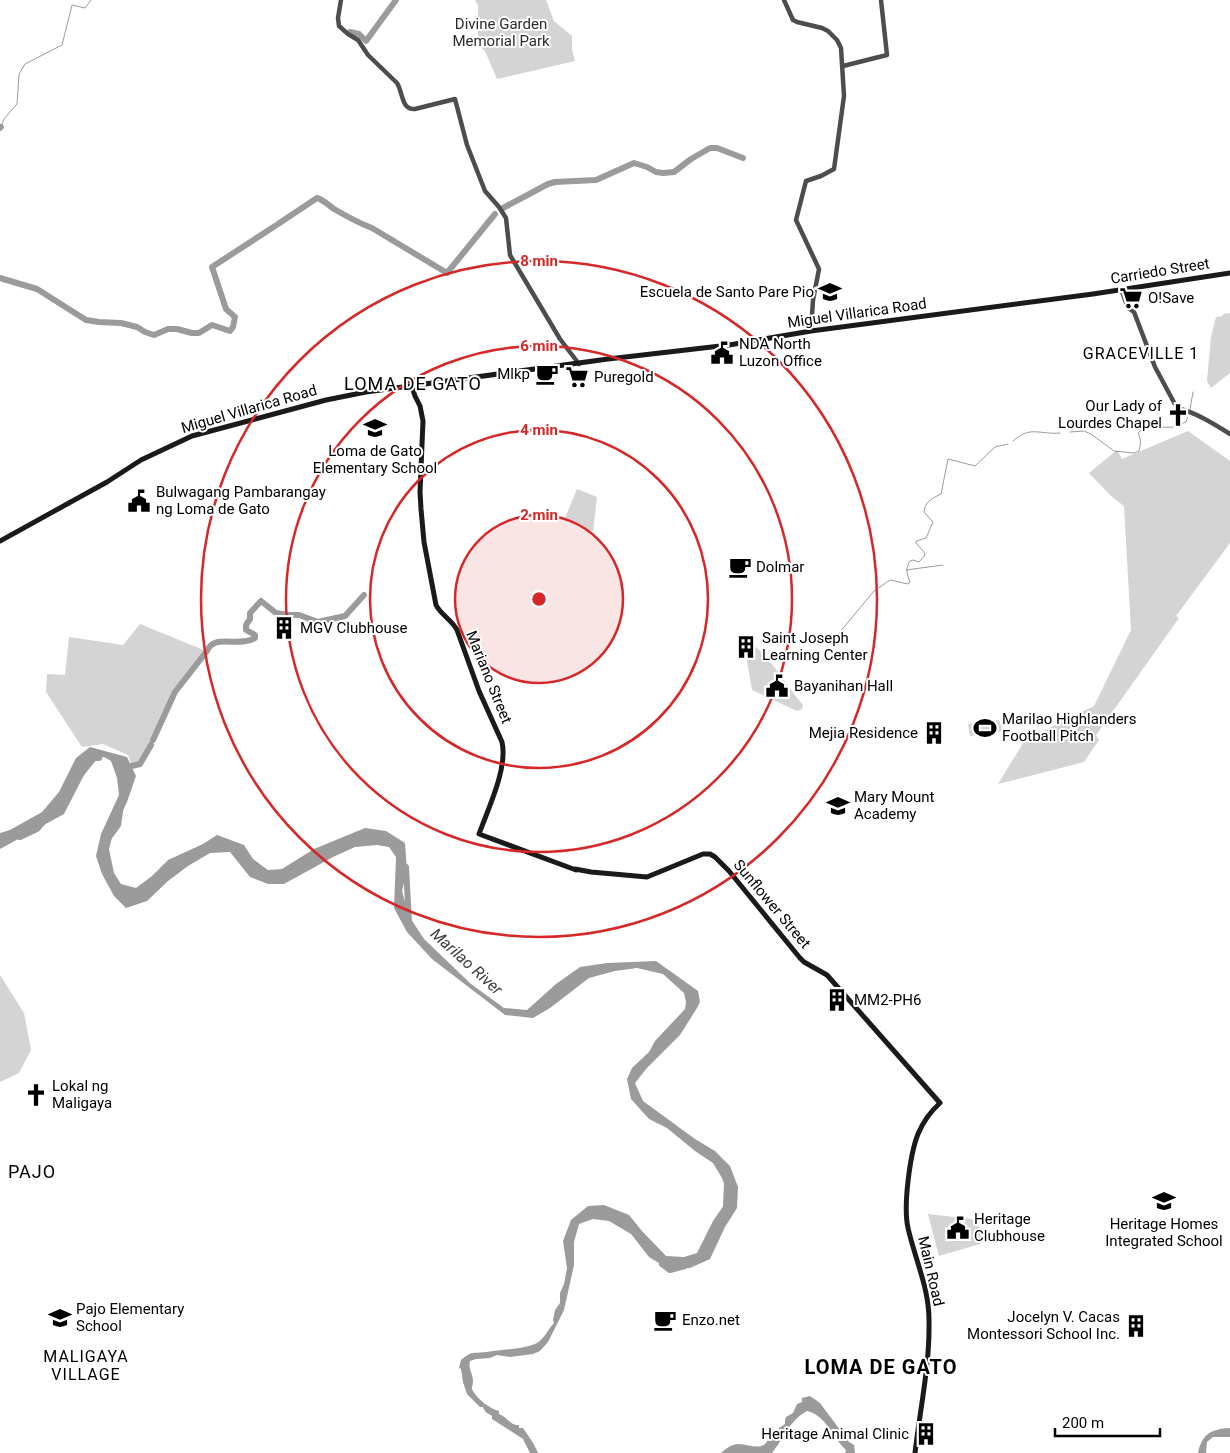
<svg xmlns="http://www.w3.org/2000/svg" width="1230" height="1453" viewBox="0 0 1230 1453" font-family="Roboto,sans-serif">
	<style>
		.green { fill: #d4d4d4 }
		.water { fill: #9b9b9b }
		.lines { fill: none; stroke-linecap: round; stroke-linejoin: round }
		.stream { stroke: #9b9b9b; stroke-width: 1 }
		.river { stroke: #9b9b9b; stroke-width: 6 }
		.tertiary { stroke: #4d4d4d; stroke-width: 4.5 }
		.secondary { stroke: #1a1a1a; stroke-width: 5 }
		.ring { fill: none; stroke: #d62828; stroke-width: 2.5 }
		.labels { text-anchor: middle; stroke-width: 4; stroke-linejoin: round; paint-order: stroke }
		.park-label { font-size: 15px; fill: #2b2b2b; stroke: #fff }
		.street-label { font-size: 15px; fill: #000; stroke: #fff }
		.poi-label { font-size: 15px; fill: #000; stroke: #fff; text-anchor: start }
		.neighbourhood-label { font-size: 16px; letter-spacing: 1px; fill: #000; stroke: #fff }
		.water-label { font-size: 16px; font-style: italic; fill: #3c3c3c; stroke: #fff }
		.quarter-label { font-size: 18px; letter-spacing: 1px; fill: #000; stroke: #fff }
		.district-label { font-size: 20px; font-weight: bold; letter-spacing: 1px; fill: #000; stroke: #fff }
		.centre { fill: #d62828; stroke: #fff; stroke-width: 2.5 }
		.ring-label { font-size: 15px; text-anchor: middle; font-weight: bold; fill: #d62828; stroke: #fff; stroke-width: 4; stroke-linejoin: round; paint-order: stroke }
	</style>
	<rect width="100%" height="100%" fill="#fff"/>
	<path class="green" d="M 475,0 L 546,0 L 554,21 L 572,36 L 572,50 L 575,61 L 497,79 L 485,51 L 478,45 L 478,5 Z
		M 1230,313 L 1230,373 L 1211,388 L 1207,381 L 1211,337 L 1216,317 L 1223,316 L 1223,314 Z
		M 1188,431 L 1230,461 L 1230,543 L 1176,616 L 1179,618 L 1096,735 L 1099,740 L 1084,762 L 998,784 L 1025,740 L 1094,706 L 1131,630 L 1124,506 L 1111,496 L 1089,473 L 1117,450 L 1122,459 Z
		M 577,489 L 597,497 L 593,532 L 565,518 Z
		M 140,624 L 206,651 L 175,690 L 148,748 L 139,763 L 131,763 L 128,755 L 103,744 L 82,747 L 46,692 L 47,674 L 65,675 L 69,637 L 123,645 Z
		M 743,638 C 767,651 785,684 803,705 L 802,709 L 797,711 L 752,690 Z
		M 999,720 L 1003,731 L 970,736 L 968,724 Z
		M 0,975 L 24,1013 L 31,1050 L 19,1073 L 0,1082 Z
		M 928,1214 L 972,1219 L 988,1236 L 989,1239 L 980,1244 L 939,1256 Z"/>
	<path class="water" d="M 90,747 L 127,757 L 136,776 L 127,802 L 114,830 L 109,849 L 114,873 L 121,884 L 136,888 L 152,876 L 168,860 L 203,844 L 217,835 L 244,845 L 253,859 L 268,870 L 282,869 L 314,849 L 365,828 L 386,831 L 405,843 L 407,870 L 402,891 L 409,916 L 424,939 L 471,984 L 504,1008 L 527,1010 L 556,984 L 580,967 L 607,963 L 656,961 L 698,991 L 700,1002 L 697,1008 L 680,1035 L 646,1069 L 635,1083 L 643,1101 L 695,1139 L 715,1151 L 730,1166 L 738,1187 L 737,1208 L 725,1227 L 710,1259 L 690,1268 L 667,1268 L 649,1257 L 631,1234 L 609,1221 L 593,1219 L 579,1224 L 574,1242 L 574,1265 L 564,1310 L 548,1342 L 540,1351 L 533,1354 L 510,1357 L 497,1355 L 490,1358 L 476,1359 L 470,1361 C 468,1369 473,1374 473,1381 C 473,1384 472,1386 472,1389 C 476,1398 490,1409 499,1411 L 499,1414 C 507,1417 511,1426 519,1425 L 519,1428 L 523,1428 C 529,1437 534,1443 538,1453 L 530,1453 L 523,1439 L 492,1419 L 492,1416 C 488,1413 485,1413 483,1407 L 480,1407 L 467,1394 L 463,1382 L 461,1369 L 459,1368 L 461,1360 C 473,1350 473,1354 486,1352 C 502,1349 522,1350 537,1343 C 545,1338 548,1329 554,1323 L 553,1320 L 555,1310 L 560,1303 L 560,1293 L 564,1284 L 567,1268 L 563,1241 L 571,1220 L 588,1206 L 604,1205 L 629,1215 L 642,1231 L 666,1256 L 684,1257 L 697,1253 L 713,1221 L 724,1205 L 728,1195 L 722,1178 L 713,1163 L 695,1151 L 667,1128 L 649,1119 L 631,1099 L 627,1079 L 632,1068 L 649,1052 L 655,1041 L 685,1009 L 686,1002 L 684,993 L 663,974 L 637,968 L 615,971 L 589,978 L 550,1008 L 533,1018 L 505,1015 L 432,959 L 407,932 L 394,908 L 396,857 L 389,847 L 377,845 L 355,847 L 333,857 L 284,884 L 268,884 L 250,877 L 230,852 L 210,853 L 188,866 L 168,881 L 147,901 L 126,908 L 114,896 L 102,874 L 96,856 L 101,834 L 119,795 L 117,778 L 111,761 L 104,757 L 88,761 L 84,775 L 64,814 L 0,849 L 0,833 L 10,830 L 42,812 L 59,792 L 76,758 Z
		M 810,1396 L 820,1403 L 849,1442 L 854,1445 L 855,1453 L 845,1453 L 846,1450 C 832,1437 827,1416 807,1411 C 789,1421 784,1438 772,1453 L 721,1453 C 725,1449 732,1444 739,1444 C 749,1444 762,1452 768,1440 L 777,1437 L 779,1428 L 785,1424 L 785,1420 L 786,1417 L 793,1413 L 797,1404 L 802,1402 L 802,1398 Z
		M 1230,1428 L 1230,1437 L 1213,1437 L 1207,1442 L 1206,1453 L 1198,1453 C 1202,1434 1211,1429 1230,1428 Z"/>
	<g class="lines">
		<path class="stream" d="M 1,127 L 4,119 L 17,104 L 19,74 L 25,64 L 62,45 L 72,5 L 85,8 L 91,0
			M 1190,409 L 1193,392
			M 1070,432 L 1084,431 L 1091,434 L 1114,451 L 1134,453 L 1139,451 C 1141,443 1141,439 1138,433 L 1144,428 L 1173,427 L 1186,422 L 1188,416
			M 1013,441 C 1031,425 1039,435 1060,433
			M 906,570 L 943,565
			M 830,641 L 834,639 L 874,591 L 890,580 L 908,584 L 910,582 C 907,574 905,569 910,561 L 913,560 L 919,562 L 925,555 L 924,552 L 916,543 L 916,541 L 926,538 L 933,522 L 924,512 C 925,501 933,498 941,494 L 948,459 L 975,466 L 995,447 L 1008,444"/>
		<path class="river" d="M 350,32 L 359,34 L 366,41 L 396,0
			M 0,128 L 1,127
			M 503,208 L 548,184 L 555,182 L 596,180 L 634,163 L 647,167 L 656,172 L 663,173 L 674,172 L 691,159 L 710,148 L 717,148 L 743,158
			M 278,224 L 317,198 C 324,200 328,205 334,209 C 346,216 359,223 372,228 L 447,273 L 495,214
			M 0,278 L 37,289 L 86,320 L 99,322 L 121,323 L 137,327 L 145,332 L 154,335 L 168,329 L 177,329 L 192,333 L 199,333 L 212,325 L 230,331 L 233,327 L 235,317 L 226,309 L 212,267 L 275,226
			M 153,740 L 175,692 L 207,651 C 214,633 238,648 255,638 L 255,635 L 246,630 L 246,625 L 250,619 L 250,613 L 261,601 L 276,613 L 288,615 L 299,615 L 318,622 L 345,616 L 364,595
			M 123,768 L 140,764 L 151,745
			M 81,774 L 94,758 L 99,758
			M 110,836 L 118,825 L 120,812
			M 20,837 L 37,829 L 44,821
			M 406,867 L 409,922
			M 726,1206 L 727,1183
			M 662,1264 L 670,1270 L 685,1266"/>
		<path class="tertiary" d="M 341,0 L 338,18 L 339,26 L 348,34 L 358,40 L 368,55 L 397,83 C 403,92 401,110 415,109 L 455,99 L 467,145 L 485,191 L 499,207 L 506,218 L 510,255 L 560,339 L 579,364
			M 784,0 L 793,20 L 797,22 L 822,28 L 828,31 L 837,40 L 841,48 L 844,96 L 834,169 L 821,176 L 806,181 L 796,220 L 819,269 L 813,300 L 811,331
			M 843,66 L 887,55 L 881,0
			M 1121,289 L 1128,308 L 1134,312 L 1155,367 L 1177,408 C 1195,412 1214,424 1230,434"/>
		<path class="secondary" d="M 412,387 L 415,396 L 420,406 L 423,421 L 420,492 L 421,509 L 424,542 L 436,605 C 441,615 452,620 457,630 L 479,691 L 502,742 C 508,768 488,809 479,834 L 576,870
			M 0,541 L 107,482 L 141,460 L 192,436 L 326,400 L 366,392 L 608,359 L 729,345 L 811,331 L 1093,294 L 1230,273
			M 575,869 L 591,872 L 647,877 L 703,854 L 710,854 L 715,857 L 729,871 L 800,958 L 804,962 L 827,975 L 940,1103 C 931,1111 923,1122 918,1134 C 910,1154 903,1206 908,1228 C 915,1259 929,1288 929,1320 C 930,1365 920,1409 915,1453"/>
	</g>
	<circle cx="539" cy="599" r="84" fill="#d62828" fill-opacity=".12"/>
	<g class="ring">
		<circle cx="539" cy="599" r="84"/>
		<circle cx="539" cy="599" r="169"/>
		<circle cx="539" cy="599" r="253"/>
		<circle cx="539" cy="599" r="338"/>
	</g>
	<defs>
		<symbol id="school-bare" viewBox="-9 -9 18 18"><path d="M0-5L7-2L0 1L-7-2ZM-4 1L0 2.5L4 1V4Q0 6-4 4Z" fill="#000" stroke="#fff" stroke-width="2.5" paint-order="stroke"/></symbol>
		<symbol id="supermarket-bare" viewBox="-9 -9 18 18"><path d="M-6-5.5h2.5l.6 2H6L4.5 2H-2.5L-4.4-4H-6ZM-1.5 3.2a1.3 1.3 0 1 0 .1 0ZM3 3.2a1.3 1.3 0 1 0 .1 0Z" fill="#000" stroke="#fff" stroke-width="2.5" paint-order="stroke"/></symbol>
		<symbol id="civic-bare" viewBox="-9 -9 18 18"><path d="M-.6-6.5H3V-4.5H.6V-3L4-1V1h2V6H-6V1h2V-1L-.6-3ZM-1.2 2.5V6h2.4V2.5Z" fill="#000" stroke="#fff" stroke-width="2.5" paint-order="stroke"/></symbol>
		<symbol id="cafe-bare" viewBox="-9 -9 18 18"><path d="M-5.5-4.5H6V0H3Q3 3.5 0 3.5H-2.5Q-5.5 3.5-5.5 0ZM3-3.2v2h1.7v-2ZM-6 4.5H4V6H-6Z" fill="#000" stroke="#fff" stroke-width="2.5" paint-order="stroke"/></symbol>
		<symbol id="church-bare" viewBox="-9 -9 18 18"><path d="M-1.2-6h2.4v3.5h3.3v2.4h-3.3V6h-2.4V-.1h-3.3v-2.4h3.3Z" fill="#000" stroke="#fff" stroke-width="2.5" paint-order="stroke"/></symbol>
		<symbol id="building-bare" viewBox="-9 -9 18 18"><path d="M-4-6H4V6H1V3H-1V6H-4ZM-2.5-4.3h1.7v1.8h-1.7ZM.8-4.3h1.7v1.8H.8ZM-2.5-1h1.7V.8h-1.7ZM.8-1h1.7V.8H.8Z" fill="#000" stroke="#fff" stroke-width="2.5" paint-order="stroke"/></symbol>
		<symbol id="stadium-bare" viewBox="-9 -9 18 18"><path d="M0-5a6.5 5 0 1 0 0 10a6.5 5 0 1 0 0-10ZM-3.5-1.8h7v3.6h-7Z" fill="#000" stroke="#fff" stroke-width="2.5" paint-order="stroke"/></symbol>
	</defs>
	<g fill-rule="evenodd">
		<use href="#school-bare" x="814" y="276" width="32" height="32"/>
		<use href="#supermarket-bare" x="1115" y="282" width="32" height="32"/>
		<use href="#civic-bare" x="706" y="337" width="32" height="32"/>
		<use href="#cafe-bare" x="531" y="358" width="32" height="32"/>
		<use href="#supermarket-bare" x="561" y="361" width="32" height="32"/>
		<use href="#church-bare" x="1162" y="399" width="32" height="32"/>
		<use href="#school-bare" x="359" y="412" width="32" height="32"/>
		<use href="#civic-bare" x="123" y="485" width="32" height="32"/>
		<use href="#cafe-bare" x="724" y="551" width="32" height="32"/>
		<use href="#building-bare" x="268" y="612" width="32" height="32"/>
		<use href="#building-bare" x="730" y="631" width="32" height="32"/>
		<use href="#civic-bare" x="761" y="670" width="32" height="32"/>
		<use href="#stadium-bare" x="969" y="712" width="32" height="32"/>
		<use href="#building-bare" x="918" y="717" width="32" height="32"/>
		<use href="#school-bare" x="822" y="790" width="32" height="32"/>
		<use href="#building-bare" x="821" y="984" width="32" height="32"/>
		<use href="#church-bare" x="20" y="1079" width="32" height="32"/>
		<use href="#school-bare" x="1148" y="1185" width="32" height="32"/>
		<use href="#civic-bare" x="942" y="1212" width="32" height="32"/>
		<use href="#school-bare" x="44" y="1302" width="32" height="32"/>
		<use href="#cafe-bare" x="649" y="1304" width="32" height="32"/>
		<use href="#building-bare" x="1120" y="1310" width="32" height="32"/>
		<use href="#building-bare" x="910" y="1418" width="32" height="32"/>
	</g>
	<g class="labels">
		<g class="park-label">
			<text x="501" y="29">Divine Garden<tspan x="501" dy="17">Memorial Park</tspan></text>
		</g>
		<g class="street-label">
			<text transform="translate(1160 271) rotate(-9)" y="5">Carriedo Street</text>
			<text transform="translate(857 313) rotate(-8)" y="5">Miguel Villarica Road</text>
			<text transform="translate(249 409) rotate(-16)" y="5">Miguel Villarica Road</text>
			<text transform="translate(489 677) rotate(68)" y="5">Mariano Street</text>
			<text transform="translate(772 904) rotate(50)" y="5">Sunflower Street</text>
			<text transform="translate(931 1271) rotate(77)" y="5">Main Road</text>
		</g>
		<g class="poi-label">
			<text x="814" y="297" text-anchor="end">Escuela de Santo Pare Pio</text>
			<text x="1148" y="303">O!Save</text>
			<text x="739" y="349">NDA North<tspan x="739" dy="17">Luzon Office</tspan></text>
			<text x="530" y="379" text-anchor="end">Mlkp</text>
			<text x="594" y="382">Puregold</text>
			<text x="1162" y="411" text-anchor="end">Our Lady of<tspan x="1162" dy="17">Lourdes Chapel</tspan></text>
			<text x="375" y="456" text-anchor="middle">Loma de Gato<tspan x="375" dy="17">Elementary School</tspan></text>
			<text x="156" y="497">Bulwagang Pambarangay<tspan x="156" dy="17">ng Loma de Gato</tspan></text>
			<text x="756" y="572">Dolmar</text>
			<text x="300" y="633">MGV Clubhouse</text>
			<text x="762" y="643">Saint Joseph<tspan x="762" dy="17">Learning Center</tspan></text>
			<text x="794" y="691">Bayanihan Hall</text>
			<text x="1002" y="724">Marilao Highlanders<tspan x="1002" dy="17">Football Pitch</tspan></text>
			<text x="918" y="738" text-anchor="end">Mejia Residence</text>
			<text x="854" y="802">Mary Mount<tspan x="854" dy="17">Academy</tspan></text>
			<text x="854" y="1005">MM2-PH6</text>
			<text x="52" y="1091">Lokal ng<tspan x="52" dy="17">Maligaya</tspan></text>
			<text x="974" y="1224">Heritage<tspan x="974" dy="17">Clubhouse</tspan></text>
			<text x="1164" y="1229" text-anchor="middle">Heritage Homes<tspan x="1164" dy="17">Integrated School</tspan></text>
			<text x="76" y="1314">Pajo Elementary<tspan x="76" dy="17">School</tspan></text>
			<text x="1120" y="1322" text-anchor="end">Jocelyn V. Cacas<tspan x="1120" dy="17">Montessori School Inc.</tspan></text>
			<text x="682" y="1325">Enzo.net</text>
			<text x="909" y="1439" text-anchor="end">Heritage Animal Clinic</text>
		</g>
		<g class="neighbourhood-label">
			<text x="1141" y="359">GRACEVILLE 1</text>
			<text x="86" y="1362">MALIGAYA<tspan x="86" dy="18">VILLAGE</tspan></text>
		</g>
		<g class="water-label">
			<text transform="translate(467 961) rotate(42)" y="6">Marilao River</text>
		</g>
		<g class="quarter-label">
			<text x="413" y="390">LOMA DE GATO</text>
			<text x="32" y="1178">PAJO</text>
		</g>
		<g class="district-label">
			<text x="881" y="1374">LOMA DE GATO</text>
		</g>
	</g>
	<circle cx="539" cy="599" r="8" class="centre"/>
	<g class="ring-label">
		<text x="539" y="266">8 min</text>
		<text x="539" y="351">6 min</text>
		<text x="539" y="435">4 min</text>
		<text x="539" y="520">2 min</text>
	</g>
	<path d="M1055 1428v8h105v-8" fill="none" stroke="#000000" stroke-width="2.5"/>
	<text x="1062" y="1428" font-size="15" fill="#000000" stroke="#ffffff" stroke-width="4" paint-order="stroke">200 m</text>
</svg>
